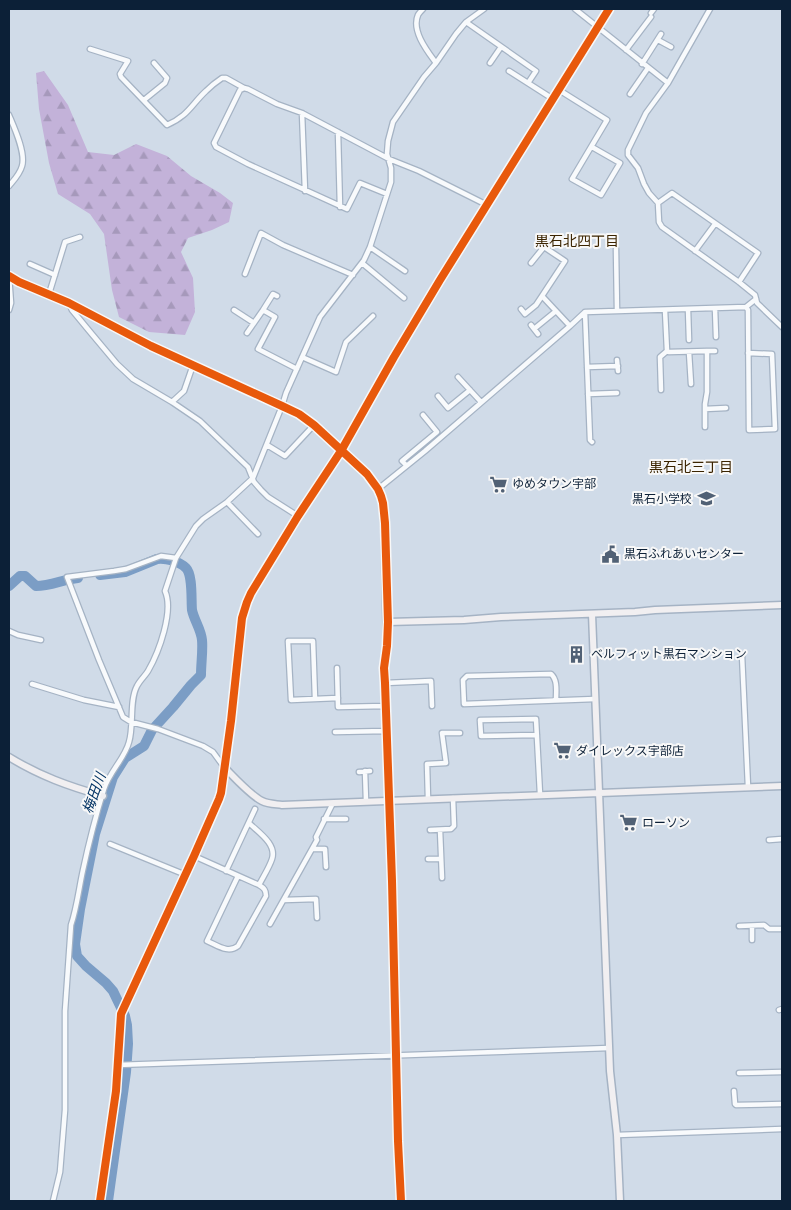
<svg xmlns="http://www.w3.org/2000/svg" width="791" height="1210" viewBox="0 0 791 1210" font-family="Ubuntu,'Noto Sans JP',sans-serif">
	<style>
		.forest { fill: url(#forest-firs) }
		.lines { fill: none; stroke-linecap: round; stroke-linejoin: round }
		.river { stroke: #7b9dc5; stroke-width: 10 }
		.street-casing { stroke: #a5b3c4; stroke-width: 7 }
		.secondary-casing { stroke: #a5b3c4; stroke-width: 9 }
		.street { stroke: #f8fafc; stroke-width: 4.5 }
		.secondary { stroke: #f1eff1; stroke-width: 6 }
		.cycleway-casing { stroke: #f8f8f8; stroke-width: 11 }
		.cycleway { stroke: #e8590c; stroke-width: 8 }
		.labels { text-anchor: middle; stroke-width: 4; stroke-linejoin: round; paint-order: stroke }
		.poi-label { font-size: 12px; fill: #0c2037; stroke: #f8f8f8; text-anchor: start }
		.neighbourhood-label { font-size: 14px; fill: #3b2400; stroke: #f8f8f8 }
		.water-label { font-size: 14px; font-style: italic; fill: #043465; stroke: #f8f8f8 }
	</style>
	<defs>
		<pattern id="forest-firs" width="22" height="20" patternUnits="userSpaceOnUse" patternTransform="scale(1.25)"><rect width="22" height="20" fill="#c3b2d9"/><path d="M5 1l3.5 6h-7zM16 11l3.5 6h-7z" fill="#a699bb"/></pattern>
	</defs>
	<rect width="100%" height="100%" fill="#d0dbe8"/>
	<path class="forest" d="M 44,71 L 68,105 L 88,152 L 114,155 L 136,144 L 167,156 L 191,176 L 220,193 L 233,203 L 229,222 L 212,230 L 188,238 L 181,252 L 193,278 L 195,312 L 185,335 L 149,332 L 119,317 L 112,290 L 104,234 L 90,214 L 58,194 L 49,163 L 39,109 L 36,73 Z"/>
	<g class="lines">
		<path class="river" d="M 100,575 L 125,572 L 157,559 C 166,558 179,561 186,568 C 193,575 191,600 192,610 C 194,620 201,629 202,640 C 203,651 201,663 201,675 L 191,685 L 173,707 L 152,730 L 144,746 L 125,758 L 113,777 L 95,834 L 80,909 L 75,944 L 77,956 L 86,966 L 106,983 L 113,991 L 125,1016 L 127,1025 L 128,1044 L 126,1072 L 108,1201
			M 9,586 L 20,576 L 25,576 L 36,586 C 51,586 64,579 78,578"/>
		<defs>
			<path id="street" d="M 423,9 C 421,11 419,13 418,15 C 411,31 428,52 436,63
				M 575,9 L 668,83
				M 710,9 L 668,83 L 646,113 L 628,150 L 628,155 L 638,168 L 644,184 L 649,193 L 658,203 L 659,222 L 662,227 L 739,282 L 755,295 L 757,303 L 782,327
				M 651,13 L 654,9
				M 466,22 L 536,71 L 528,83
				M 658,40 L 671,47
				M 90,49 L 128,61 L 120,74 L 121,77 L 167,125 C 188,116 191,105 206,91 C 211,86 216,82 222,78 L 226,78 L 244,88
				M 626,50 L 651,17
				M 490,63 L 501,47
				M 642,64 L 661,34
				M 509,71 L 553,99
				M 559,90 L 607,120 L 572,179 L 601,195 L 620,163 L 592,147
				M 630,94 L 648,68
				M 144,100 L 165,83 L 167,78 L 154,63
				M 302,113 L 305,191
				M 9,115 C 14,127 26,153 22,166 C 20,174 14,180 9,186
				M 338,132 L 340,207
				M 387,194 L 360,183 L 347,209 L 248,164 L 216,147 L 214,143 L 240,90 L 244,88 L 248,89 L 277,104 L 302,113 L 389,159 L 419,171 L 487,205
				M 658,203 L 672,193 L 758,253 L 739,282
				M 370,247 L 405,271
				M 616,249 L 617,311
				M 695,251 L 715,224
				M 362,263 L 404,298
				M 531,263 L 544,247 L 565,261 L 542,296 L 570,326
				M 30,264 L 55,275
				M 245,274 L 261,233 L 283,245 L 353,275
				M 49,294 L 65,242 L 80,237
				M 69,303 L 72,310 L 91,333 L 117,364 L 133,379 L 172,402 L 200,421 L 248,467 L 254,482 L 261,490 L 268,497 L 298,516
				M 746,307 L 748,310 L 749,430 L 775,429 L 772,354 L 748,353
				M 715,308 L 716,337
				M 521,309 L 525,314 L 536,305 L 542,296
				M 688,309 L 689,340
				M 9,310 L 11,303 L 9,276
				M 234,310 L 254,323
				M 263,310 L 273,294 L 277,296
				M 665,310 L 667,351 L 669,352 L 707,351 L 707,392 L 705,404 L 705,427
				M 585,312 L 590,440 L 592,442
				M 531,325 L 538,334
				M 534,329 L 556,311
				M 247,333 L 263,310 L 275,317 L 258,349 L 297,369
				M 707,351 L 715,351
				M 689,352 L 691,384
				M 302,357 L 336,372 L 346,342 L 373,316
				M 617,360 L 618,371
				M 587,367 L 618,366
				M 458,377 L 481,402
				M 661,390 L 660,357 L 667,351
				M 588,394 L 617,393
				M 438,396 L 448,408 L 470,390
				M 172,402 L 184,391 L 193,365
				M 705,409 L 726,408
				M 267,445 L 285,456 L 314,425
				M 406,465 L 402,461 L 437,432 L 423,415
				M 378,489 L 425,451 L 570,326 L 585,312 L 746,307 L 756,299
				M 227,502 L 258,534
				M 176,558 L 161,556 L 126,569 L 114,571 L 67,577 L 99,660 L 123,717 L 131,722 L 158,729 L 203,746 L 213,752 L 224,767
				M 9,631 L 18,635 L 41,640
				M 387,646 L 384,668 L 385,706 L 392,881 L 398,1141 L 401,1201
				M 742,655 L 748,787
				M 337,668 L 338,707 L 385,706
				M 385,683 L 431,681 L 432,706
				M 32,684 L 84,700 L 119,707
				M 315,699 L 313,641 L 288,641 L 291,700 L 338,698
				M 556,700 C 556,692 558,680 551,674 L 467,676 L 463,680 L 464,704 L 595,699
				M 335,732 L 386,731
				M 537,735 L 481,736 L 480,720 L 536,719 L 540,794
				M 365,771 L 366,801
				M 359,772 L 370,771
				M 428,799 L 427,764 L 446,763 L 442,733 L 460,733
				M 324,819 L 346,819
				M 249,823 C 258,832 277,844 272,859 C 269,868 263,877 259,885
				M 430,830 L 451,829 L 454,826 L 453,798
				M 440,830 L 442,878
				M 769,840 L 782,839
				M 110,844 L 186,875
				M 312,849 L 325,849 L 326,867
				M 194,856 L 259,885 C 264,888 266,890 266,896 L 238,946 C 228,954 217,945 207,941 L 238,876
				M 428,859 L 441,859
				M 226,871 L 255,809
				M 284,900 L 316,899 L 317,918
				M 270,924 L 317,840 L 316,837 L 333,803
				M 739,926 L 764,925 L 769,929 L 782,929
				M 752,926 L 752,940
				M 779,1010 L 782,1009
				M 117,1065 L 609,1048
				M 739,1073 L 782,1072
				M 734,1091 L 735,1104 L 736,1105 L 782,1104
				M 617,1135 L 782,1129
				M 53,1201 L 60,1172 L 65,1110 L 65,1011 L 71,925 C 77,907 79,888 83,870 C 89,842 96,815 104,789 C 110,771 125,758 129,742 C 134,726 129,701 137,686 C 140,680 145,676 148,671 C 159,652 174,611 165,591 L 176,558 L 196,526 L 203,519 L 227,502 L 253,478 L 282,406 L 286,393 L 320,317 L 364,260 L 370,247 L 391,182 L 391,168 L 387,154 L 388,141 L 393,122 L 424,77 L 436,63 L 456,34 L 466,22 L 484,9"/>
			<path id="secondary" d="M 9,276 L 19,282 L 69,303 L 151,346 L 282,406 L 299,414 L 314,425 L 367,474 L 378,489 L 383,503 L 384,509 L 387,646
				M 592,614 L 610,1071 L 617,1135 L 620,1201
				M 388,622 L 464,620 L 501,617 L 635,612 L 655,610 L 782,605
				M 9,757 C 40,776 68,786 103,796
				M 224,767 C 234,777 250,795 262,801 C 268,804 275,804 282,805 L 782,786
				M 100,1201 L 116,1091 L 121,1014 L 194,856 L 219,799 L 221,793 L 231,721 L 242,618 L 247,602 L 251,593 L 298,516 L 341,451 L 394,357 L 440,280 L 609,9"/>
		</defs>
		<use href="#street" class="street-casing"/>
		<use href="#secondary" class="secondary-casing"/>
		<use href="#street" class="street"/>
		<use href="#secondary" class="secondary"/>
		<defs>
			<path id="cycleway" d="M 9,276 L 19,282 L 69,303 L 151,346 L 282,406 L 299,414 L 314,425 L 367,474 L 378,489 L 381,496 L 383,503 L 385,523 L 388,622 L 387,646 L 384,668 L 385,683 L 392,881 L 398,1141 L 401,1201
				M 100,1201 L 116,1091 L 121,1014 L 194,856 L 219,799 L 221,793 L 231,721 L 242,618 L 247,602 L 251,593 L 298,516 L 341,451 L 394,357 L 440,280 L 609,9"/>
		</defs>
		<use href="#cycleway" class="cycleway-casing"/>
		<use href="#cycleway" class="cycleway"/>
	</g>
	<defs>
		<symbol id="supermarket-bare" viewBox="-9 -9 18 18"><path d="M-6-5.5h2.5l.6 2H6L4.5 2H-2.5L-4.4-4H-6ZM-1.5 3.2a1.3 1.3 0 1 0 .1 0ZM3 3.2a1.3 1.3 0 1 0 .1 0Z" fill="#516175" stroke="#f8f8f8" stroke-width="2.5" paint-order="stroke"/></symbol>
		<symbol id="school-bare" viewBox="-9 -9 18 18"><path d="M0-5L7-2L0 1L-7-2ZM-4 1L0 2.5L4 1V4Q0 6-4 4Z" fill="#516175" stroke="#f8f8f8" stroke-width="2.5" paint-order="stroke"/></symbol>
		<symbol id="civic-bare" viewBox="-9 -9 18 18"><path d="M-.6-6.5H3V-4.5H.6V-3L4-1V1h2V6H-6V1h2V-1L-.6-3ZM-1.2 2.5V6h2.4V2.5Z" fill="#516175" stroke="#f8f8f8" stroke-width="2.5" paint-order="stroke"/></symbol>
		<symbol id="building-bare" viewBox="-9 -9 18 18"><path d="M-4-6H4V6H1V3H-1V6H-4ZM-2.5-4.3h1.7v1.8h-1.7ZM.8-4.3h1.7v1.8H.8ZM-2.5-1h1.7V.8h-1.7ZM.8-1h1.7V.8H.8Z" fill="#516175" stroke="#f8f8f8" stroke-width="2.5" paint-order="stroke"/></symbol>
	</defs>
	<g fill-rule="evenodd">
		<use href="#supermarket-bare" x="486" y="472" width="25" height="25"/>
		<use href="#school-bare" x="694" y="486" width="25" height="25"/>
		<use href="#civic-bare" x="598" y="542" width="25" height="25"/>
		<use href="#building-bare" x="564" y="642" width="25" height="25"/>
		<use href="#supermarket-bare" x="550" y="738" width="25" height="25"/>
		<use href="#supermarket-bare" x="616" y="810" width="25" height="25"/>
	</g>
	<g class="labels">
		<g class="poi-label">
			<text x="512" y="488">ゆめタウン宇部</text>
			<text x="692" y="503" text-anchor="end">黒石小学校</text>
			<text x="624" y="558">黒石ふれあいセンター</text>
			<text x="591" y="658">ベルフィット黒石マンション</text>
			<text x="576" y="755">ダイレックス宇部店</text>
			<text x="642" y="827">ローソン</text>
		</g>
		<g class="neighbourhood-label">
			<text x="577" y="246">黒石北四丁目</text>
			<text x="691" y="472">黒石北三丁目</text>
		</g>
		<g class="water-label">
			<text transform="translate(94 793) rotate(-70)" y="5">梅田川</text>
		</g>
	</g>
	<rect width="791" height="1210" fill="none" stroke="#0c2037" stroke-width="20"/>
</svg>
